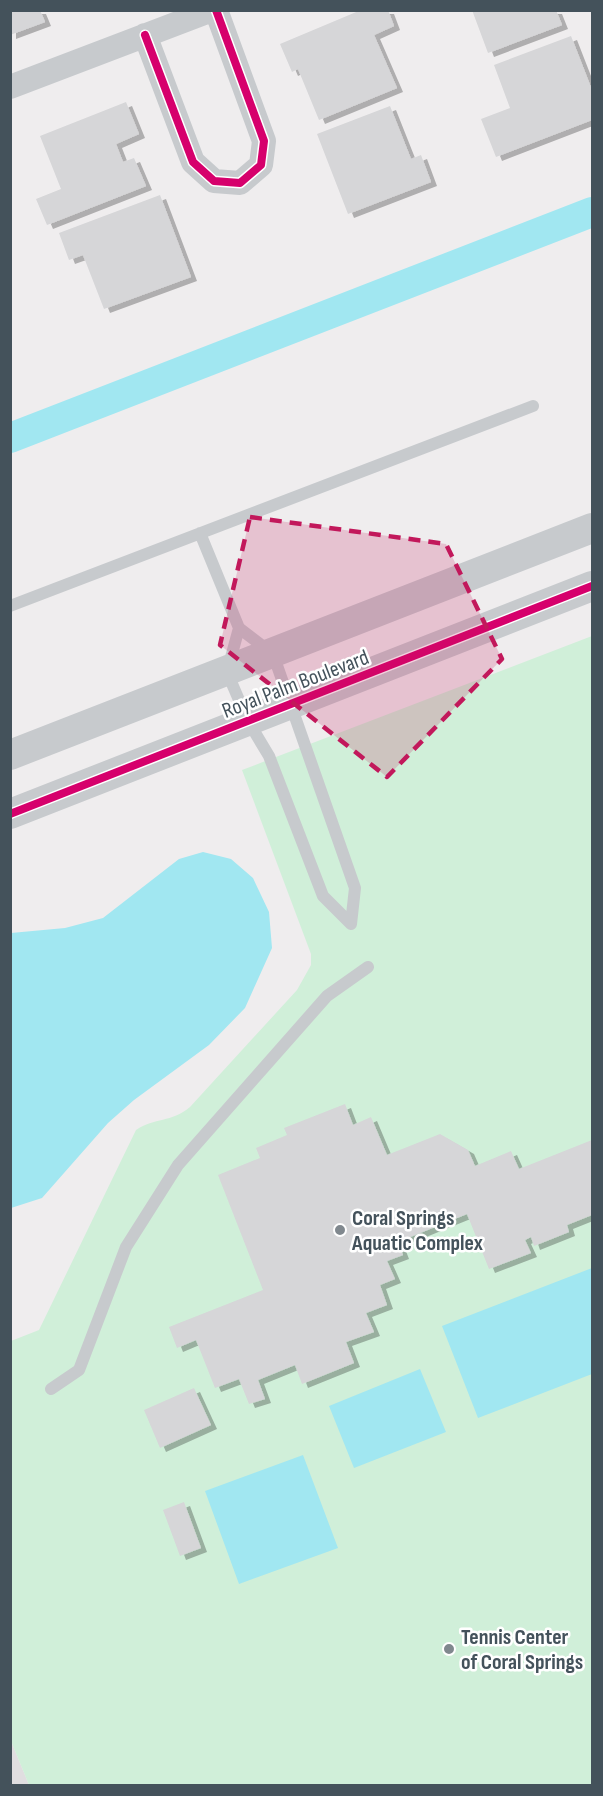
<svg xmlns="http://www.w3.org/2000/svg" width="603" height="1796" viewBox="0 0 603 1796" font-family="'Sofia Sans Condensed',sans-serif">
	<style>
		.education { fill: #e0dee0 }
		.green { fill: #d0efd9 }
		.water { fill: #a1e7f1 }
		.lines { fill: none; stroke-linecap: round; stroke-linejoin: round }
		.canal { stroke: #a1e7f1; stroke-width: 30 }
		.building { fill: #d6d6d8; filter: url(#shadow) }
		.service { stroke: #c7cacd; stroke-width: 12 }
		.minor { stroke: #c7cacd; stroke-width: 24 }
		.tertiary { stroke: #c7cacd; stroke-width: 30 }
		.cycleway-casing { stroke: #fff; stroke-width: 11 }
		.cycleway { stroke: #d6006c; stroke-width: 8 }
		.marked { fill: #c2185b; fill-opacity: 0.2; stroke: #c2185b; stroke-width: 4.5; stroke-dasharray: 12 8; stroke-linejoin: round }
		.poi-dot { fill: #80888e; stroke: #fff; stroke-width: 2 }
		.labels { text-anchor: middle; stroke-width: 5; stroke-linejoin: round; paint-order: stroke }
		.street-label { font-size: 22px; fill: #44525b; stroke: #fff }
		.poi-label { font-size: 22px; font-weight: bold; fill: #44525b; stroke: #fff; text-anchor: start }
	</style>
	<defs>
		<filter id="shadow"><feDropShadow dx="6" dy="4" stdDeviation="0" flood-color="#0004"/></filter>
	</defs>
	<rect width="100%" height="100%" fill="#efedee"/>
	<path class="education" d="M 11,1741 L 29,1785 L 11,1785 Z"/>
	<path class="green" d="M 592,636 L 592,1785 L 29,1785 L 11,1741 L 11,1341 L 39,1330 L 136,1130 C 155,1117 171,1123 190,1107 L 297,990 L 311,965 L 311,954 L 242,770 Z"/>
	<path class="water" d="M 203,852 L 231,859 L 253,878 L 269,912 L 272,948 L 245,1008 L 209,1045 L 134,1100 L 108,1123 L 42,1198 L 11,1208 L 11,933 L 65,928 L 103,918 L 179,859 Z
		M 592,1268 L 592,1374 L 478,1418 L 442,1326 Z
		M 420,1369 L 446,1432 L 354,1468 L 329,1406 Z
		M 303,1455 L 338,1548 L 239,1584 L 205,1491 Z"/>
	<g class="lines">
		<path class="canal" d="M 10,438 L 592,212"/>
	</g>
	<path class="building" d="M 10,10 L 40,10 L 45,22 L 10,35 Z
		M 361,10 L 388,10 L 394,26 L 374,35 L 397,88 L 319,120 L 298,69 L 292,72 L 280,44 Z
		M 472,10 L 556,10 L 562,25 L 488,53 Z
		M 571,36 L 592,90 L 592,120 L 496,157 L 481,119 L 510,108 L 494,65 Z
		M 126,102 L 139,134 L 116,144 L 123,162 L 134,158 L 146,186 L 47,225 L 36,199 L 61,189 L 40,136 Z
		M 390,106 L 411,159 L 421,155 L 431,182 L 348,214 L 317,134 Z
		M 160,195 L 191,277 L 104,309 L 83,255 L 69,260 L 59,233 Z
		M 345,1104 L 353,1125 L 371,1117 L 387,1155 L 440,1134 L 468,1150 L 475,1166 L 511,1151 L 519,1169 L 592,1140 L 592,1215 L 567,1225 L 569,1232 L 534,1246 L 531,1237 L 525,1240 L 531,1253 L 489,1269 L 467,1214 L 398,1242 L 403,1255 L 387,1261 L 395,1279 L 380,1285 L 387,1305 L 366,1313 L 374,1332 L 346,1342 L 354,1363 L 302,1384 L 295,1365 L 258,1380 L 265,1399 L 249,1404 L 239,1379 L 215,1388 L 196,1340 L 177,1348 L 169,1327 L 263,1290 L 218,1175 L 260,1158 L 256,1148 L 287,1135 L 284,1128 Z
		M 194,1388 L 211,1425 L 160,1448 L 144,1410 Z
		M 184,1502 L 201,1548 L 180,1556 L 163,1510 Z"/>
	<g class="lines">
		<path class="service" d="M 200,533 L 239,628 L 273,654 L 355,888 L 351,924
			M 10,606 L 533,406
			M 239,628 L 227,672 L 248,721 L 269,756 L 323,896 L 351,924
			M 51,1389 L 79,1370 L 126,1247 L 178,1165 L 327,996 L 368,967"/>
		<path class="minor" d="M 145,35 L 193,162 L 214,181 L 240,183 L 261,165 L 264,141 L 216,10
			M 10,87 L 212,10"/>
		<path class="tertiary" d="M 10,755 L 592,528
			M 10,814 L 592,586"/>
		<defs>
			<path id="cycleway" d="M 145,35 L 193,162 L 214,181 L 240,183 L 261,165 L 264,141 L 216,10
				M 10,814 L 592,586"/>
		</defs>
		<use href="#cycleway" class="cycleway-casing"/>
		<use href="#cycleway" class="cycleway"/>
	</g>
	<path class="marked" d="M 250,517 L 446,544 L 502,659 L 387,777 L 220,645 Z"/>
	<g class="poi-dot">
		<circle cx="340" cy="1230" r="6"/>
		<circle cx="449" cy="1649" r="6"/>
	</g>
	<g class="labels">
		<g class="street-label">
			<text transform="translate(295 683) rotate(-21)" y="8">Royal Palm Boulevard</text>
		</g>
		<g class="poi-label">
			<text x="352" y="1225">Coral Springs<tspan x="352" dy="25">Aquatic Complex</tspan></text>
			<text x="461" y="1644">Tennis Center<tspan x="461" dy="25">of Coral Springs</tspan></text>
		</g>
	</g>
	<rect width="603" height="1796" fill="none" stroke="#44525b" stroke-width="24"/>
</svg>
